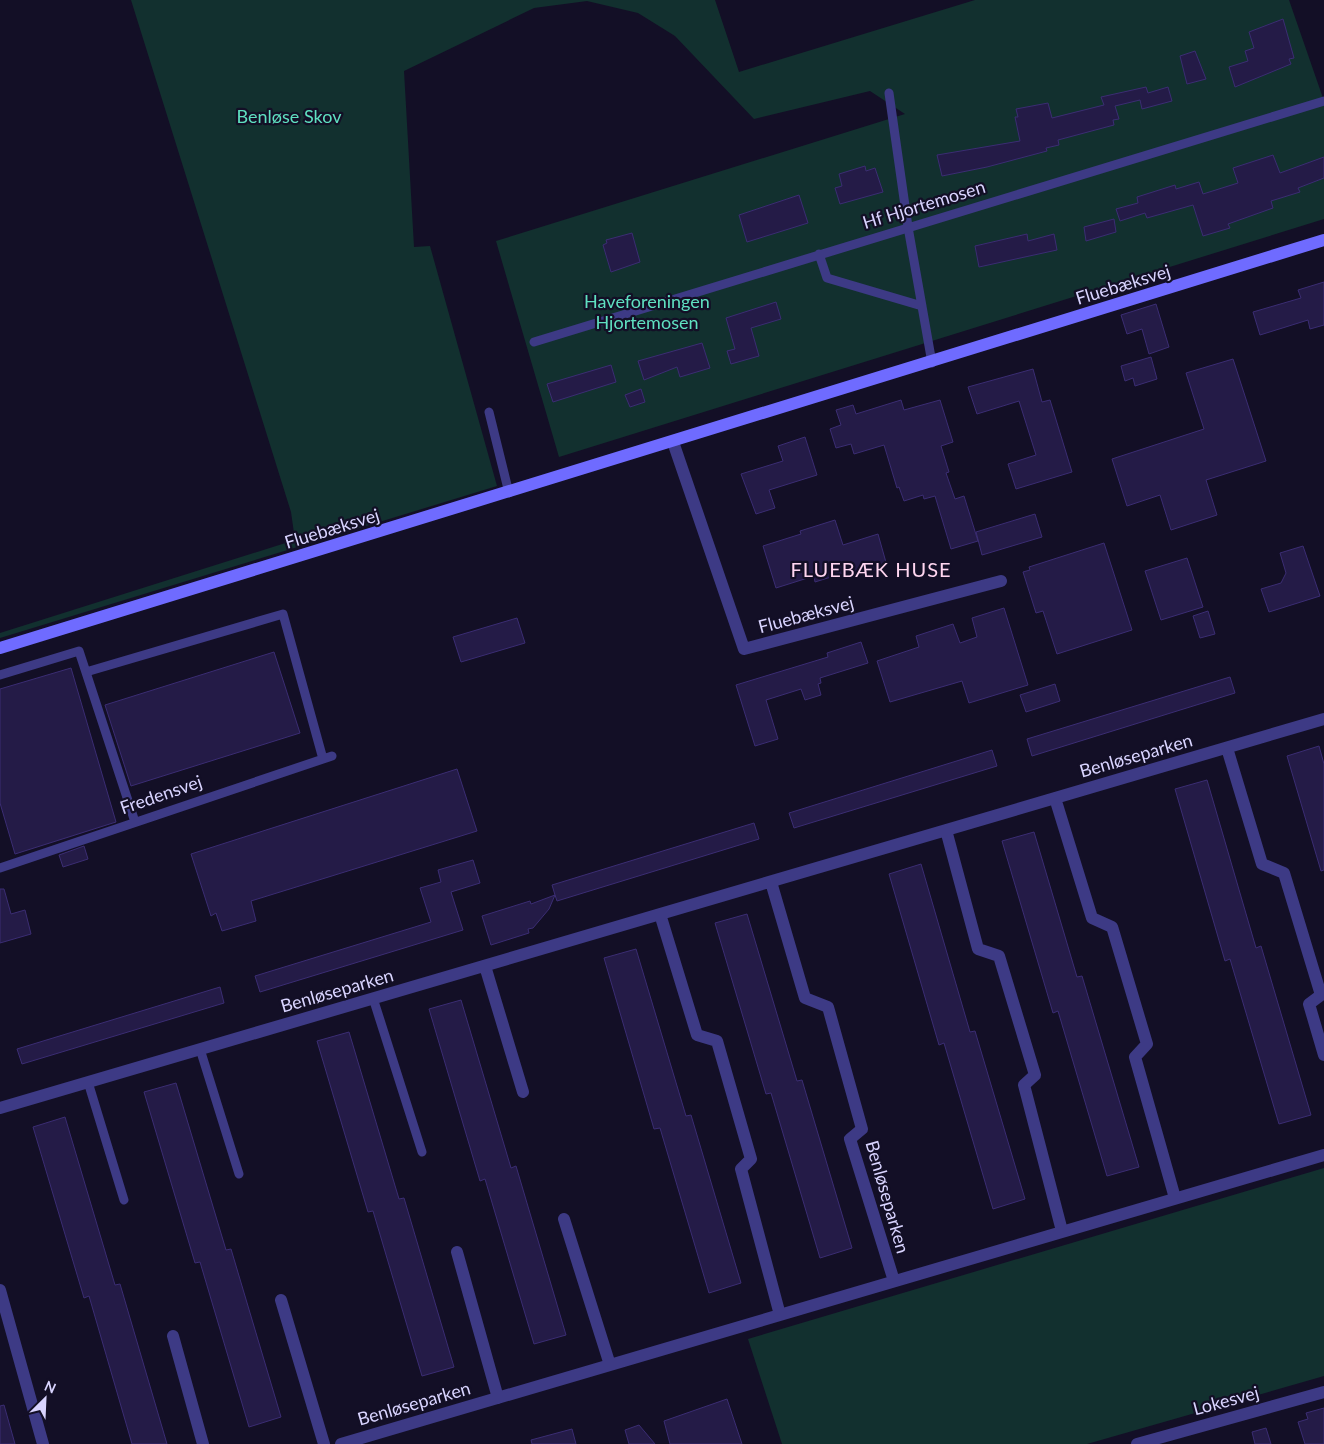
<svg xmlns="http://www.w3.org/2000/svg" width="1324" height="1444" viewBox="0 0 1324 1444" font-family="Lato,sans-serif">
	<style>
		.green { fill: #12302f }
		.building { fill: #241b47; stroke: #3b2d73 }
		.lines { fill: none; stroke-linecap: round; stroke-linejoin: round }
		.lane { stroke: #3d3a85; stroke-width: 9 }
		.street { stroke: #3d3a85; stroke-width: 12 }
		.secondary { stroke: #6f6bff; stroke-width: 12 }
		.labels { text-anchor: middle; stroke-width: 4.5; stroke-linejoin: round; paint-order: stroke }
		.park-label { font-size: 18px; fill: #5fe0c0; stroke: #130f26 }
		.street-label { font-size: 18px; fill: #d9d4ff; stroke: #130f26 }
		.quarter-label { font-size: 20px; letter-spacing: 1px; fill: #ffd6f0; stroke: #130f26 }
	</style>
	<rect width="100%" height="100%" fill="#130f26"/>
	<path class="green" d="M 131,0 L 715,0 L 739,72 L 975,0 L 1289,0 L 1324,101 L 1324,219 L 559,457 L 496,241 L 905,114 L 870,91 L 754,119 L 675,36 L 638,13 L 587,1 L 534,8 L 404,71 L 414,247 L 430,246 L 497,486 L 0,638 L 0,633 L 295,540 L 291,512 Z
		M 1324,1168 L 1324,1376 L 1087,1444 L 782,1444 L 748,1339 Z"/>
	<path class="building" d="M 1283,19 L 1294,58 L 1289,59 L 1291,64 L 1235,87 L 1229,67 L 1248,61 L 1245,51 L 1254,48 L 1249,32 Z
		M 1195,51 L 1206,79 L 1187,84 L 1180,56 Z
		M 1146,87 L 1148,93 L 1168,87 L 1172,101 L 1142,109 L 1140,100 L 1115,106 L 1119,119 L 1113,120 L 1114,125 L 1058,140 L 1059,145 L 1046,148 L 1047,151 L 987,167 L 942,176 L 937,155 L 1020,141 L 1015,117 L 1018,117 L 1016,109 L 1048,103 L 1052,118 L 1104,105 L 1101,97 Z
		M 1273,155 L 1280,173 L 1324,157 L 1324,178 L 1298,188 L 1300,192 L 1271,201 L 1273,208 L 1228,224 L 1230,228 L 1203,236 L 1193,205 L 1147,218 L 1145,213 L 1120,221 L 1116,209 L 1138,203 L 1137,197 L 1175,185 L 1176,189 L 1199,182 L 1203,194 L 1238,183 L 1233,168 Z
		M 865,166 L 866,171 L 875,168 L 883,192 L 840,204 L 835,188 L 842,186 L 839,174 Z
		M 799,195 L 808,223 L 747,242 L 739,215 Z
		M 1114,219 L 1116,232 L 1086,241 L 1084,227 Z
		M 632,233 L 640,262 L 611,272 L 603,245 L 607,243 L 606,240 Z
		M 1027,234 L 1028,241 L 1054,234 L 1057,250 L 979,267 L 975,246 Z
		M 1324,282 L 1324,325 L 1310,329 L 1308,320 L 1260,335 L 1253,312 L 1301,298 L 1298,290 Z
		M 776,302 L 781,319 L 751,328 L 759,356 L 731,364 L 727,351 L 735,349 L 726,318 Z
		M 1156,304 L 1169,347 L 1149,354 L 1142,329 L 1127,334 L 1121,315 Z
		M 702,343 L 710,368 L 680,377 L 677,367 L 644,380 L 638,361 Z
		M 1151,357 L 1157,379 L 1135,386 L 1133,378 L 1125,381 L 1121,366 Z
		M 1233,359 L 1266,461 L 1206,480 L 1217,515 L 1171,530 L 1160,495 L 1127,506 L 1112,459 L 1204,429 L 1186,373 Z
		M 611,365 L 616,382 L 553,402 L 547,384 Z
		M 1033,369 L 1042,402 L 1050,400 L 1072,472 L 1016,489 L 1008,464 L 1036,455 L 1019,401 L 977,414 L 968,387 Z
		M 641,389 L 645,402 L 630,407 L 625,395 Z
		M 901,400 L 904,410 L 940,400 L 953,442 L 941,446 L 949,472 L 946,473 L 955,499 L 964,496 L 978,541 L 951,549 L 935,496 L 924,499 L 923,495 L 904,501 L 899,487 L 897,488 L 884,445 L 854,454 L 851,444 L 836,448 L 830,429 L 841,425 L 836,410 L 853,405 L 856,414 Z
		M 805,437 L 817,475 L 769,490 L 775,508 L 756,514 L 741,474 L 783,461 L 778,446 Z
		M 1035,514 L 1042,537 L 982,555 L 976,532 Z
		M 835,520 L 843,545 L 878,534 L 887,566 L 852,577 L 850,571 L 815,582 L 814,576 L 776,588 L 763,546 L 801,534 L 800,531 Z
		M 1104,543 L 1132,630 L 1057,654 L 1043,611 L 1036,613 L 1023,572 L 1030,570 L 1029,567 Z
		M 1303,546 L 1320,596 L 1269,612 L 1261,589 L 1281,583 L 1286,573 L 1280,553 Z
		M 1187,558 L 1203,607 L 1161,620 L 1145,571 Z
		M 1004,608 L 1028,685 L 969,703 L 962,681 L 890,702 L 877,661 L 919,647 L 916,636 L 953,624 L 960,643 L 977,637 L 972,618 Z
		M 1208,611 L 1215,634 L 1200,638 L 1193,616 Z
		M 517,618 L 525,643 L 461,662 L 453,637 Z
		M 861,642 L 868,663 L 820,678 L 821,683 L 818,684 L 821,695 L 805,700 L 801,689 L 766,700 L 778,739 L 755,746 L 736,685 L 828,657 L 827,653 Z
		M 274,652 L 300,733 L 131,786 L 105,705 Z
		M 71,668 L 116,822 L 15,854 L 0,803 L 0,689 Z
		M 1230,677 L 1235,693 L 1032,756 L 1027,739 Z
		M 1055,684 L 1060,701 L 1026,712 L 1020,695 Z
		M 1319,746 L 1324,764 L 1324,870 L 1321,871 L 1287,756 Z
		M 992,750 L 997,766 L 794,828 L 789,813 Z
		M 457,769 L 477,831 L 251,901 L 256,921 L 222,931 L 216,913 L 211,916 L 191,854 Z
		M 1207,780 L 1256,948 L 1261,946 L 1311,1115 L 1279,1124 L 1230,959 L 1225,961 L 1175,789 Z
		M 754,823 L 759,839 L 557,901 L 555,895 L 549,909 L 533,928 L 528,929 L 529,933 L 491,945 L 482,916 L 530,901 L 531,904 L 555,895 L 552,885 Z
		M 1034,832 L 1077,977 L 1082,976 L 1139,1167 L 1107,1176 L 1058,1011 L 1053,1013 L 1002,841 Z
		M 84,846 L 88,859 L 63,867 L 59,855 Z
		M 473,860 L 480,883 L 451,892 L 463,930 L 260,992 L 255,976 L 431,922 L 420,888 L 441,882 L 438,870 Z
		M 921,864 L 970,1032 L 975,1031 L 1025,1199 L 993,1209 L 944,1043 L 939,1045 L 889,874 Z
		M 0,889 L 4,889 L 11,914 L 25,910 L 31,934 L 0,943 Z
		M 747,914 L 797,1081 L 802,1080 L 852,1248 L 820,1258 L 771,1093 L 766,1094 L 715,923 Z
		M 636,949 L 686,1116 L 691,1115 L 741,1283 L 709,1293 L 660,1128 L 654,1129 L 604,958 Z
		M 220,987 L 224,1003 L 22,1064 L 17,1049 Z
		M 461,1000 L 511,1168 L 516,1166 L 566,1335 L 534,1344 L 485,1179 L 480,1181 L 429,1009 Z
		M 349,1032 L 399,1199 L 404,1198 L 454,1367 L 422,1376 L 373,1211 L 368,1212 L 317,1041 Z
		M 176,1083 L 226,1250 L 231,1249 L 281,1417 L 249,1427 L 200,1262 L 195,1263 L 144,1092 Z
		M 65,1117 L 115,1285 L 120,1284 L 167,1444 L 132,1444 L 89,1296 L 84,1298 L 33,1127 Z
		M 727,1399 L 742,1444 L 670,1444 L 664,1421 Z
		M 4,1405 L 15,1444 L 0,1444 L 0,1406 Z
		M 1324,1408 L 1324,1444 L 1305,1444 L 1298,1422 L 1308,1419 L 1306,1413 Z
		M 639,1425 L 655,1444 L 629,1444 L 625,1430 Z
		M 1266,1428 L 1271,1444 L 1255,1444 L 1252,1432 Z
		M 572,1429 L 576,1444 L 532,1444 L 531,1440 Z"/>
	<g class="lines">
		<path class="lane" d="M 889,93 L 908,227 L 932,363
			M 819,254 L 827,278 L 922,306
			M 534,342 L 1324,101
			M 489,412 L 509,493
			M 86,672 L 283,614 L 323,759
			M 0,675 L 79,651 L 135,822
			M 0,868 L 332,756
			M 373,998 L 422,1152
			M 200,1049 L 239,1174
			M 88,1082 L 124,1200"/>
		<path class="street" d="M 673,442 L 744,649 L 1001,581
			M 1227,748 L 1262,864 L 1284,873 L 1321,995 L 1309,1004 L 1324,1055
			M 1055,798 L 1092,918 L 1112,927 L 1113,930 L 1147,1044 L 1135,1057 L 1175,1198
			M 946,830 L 978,949 L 999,956 L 1035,1075 L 1024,1085 L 1062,1231
			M 771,882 L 805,998 L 828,1007 L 862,1129 L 850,1139 L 894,1281
			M 660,914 L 697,1035 L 717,1041 L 751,1159 L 741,1169 L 780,1315
			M 485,966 L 523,1092
			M 0,1108 L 1324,719
			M 564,1219 L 610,1365
			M 457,1252 L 498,1398
			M 0,1290 L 43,1444
			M 281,1300 L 324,1444
			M 173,1336 L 203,1444
			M 341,1444 L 1324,1155
			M 1137,1444 L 1324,1392"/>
		<path class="secondary" d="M 0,648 L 1324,240"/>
	</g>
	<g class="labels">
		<g class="park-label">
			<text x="289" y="123">Benløse Skov</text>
			<text x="647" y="308">Haveforeningen<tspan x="647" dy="21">Hjortemosen</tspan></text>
		</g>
		<g class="street-label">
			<text transform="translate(924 205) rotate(-17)" y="6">Hf Hjortemosen</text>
			<text transform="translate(1123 285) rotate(-17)" y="6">Fluebæksvej</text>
			<text transform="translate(332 529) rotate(-17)" y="6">Fluebæksvej</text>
			<text transform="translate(806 615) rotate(-15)" y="6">Fluebæksvej</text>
			<text transform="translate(1136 756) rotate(-16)" y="6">Benløseparken</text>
			<text transform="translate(161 795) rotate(-19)" y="6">Fredensvej</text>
			<text transform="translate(337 991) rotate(-16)" y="6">Benløseparken</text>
			<text transform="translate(887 1197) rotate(74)" y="6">Benløseparken</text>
			<text transform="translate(1226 1401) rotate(-15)" y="6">Lokesvej</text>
			<text transform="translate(414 1404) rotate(-16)" y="6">Benløseparken</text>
		</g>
		<g class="quarter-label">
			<text x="871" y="577">FLUEBÆK HUSE</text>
		</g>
	</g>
	<g transform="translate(45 1399) rotate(24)" stroke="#130f26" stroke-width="4" paint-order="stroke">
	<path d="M0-4L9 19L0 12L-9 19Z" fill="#d9d4ff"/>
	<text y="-8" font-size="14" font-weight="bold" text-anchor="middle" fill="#d9d4ff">N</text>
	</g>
</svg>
